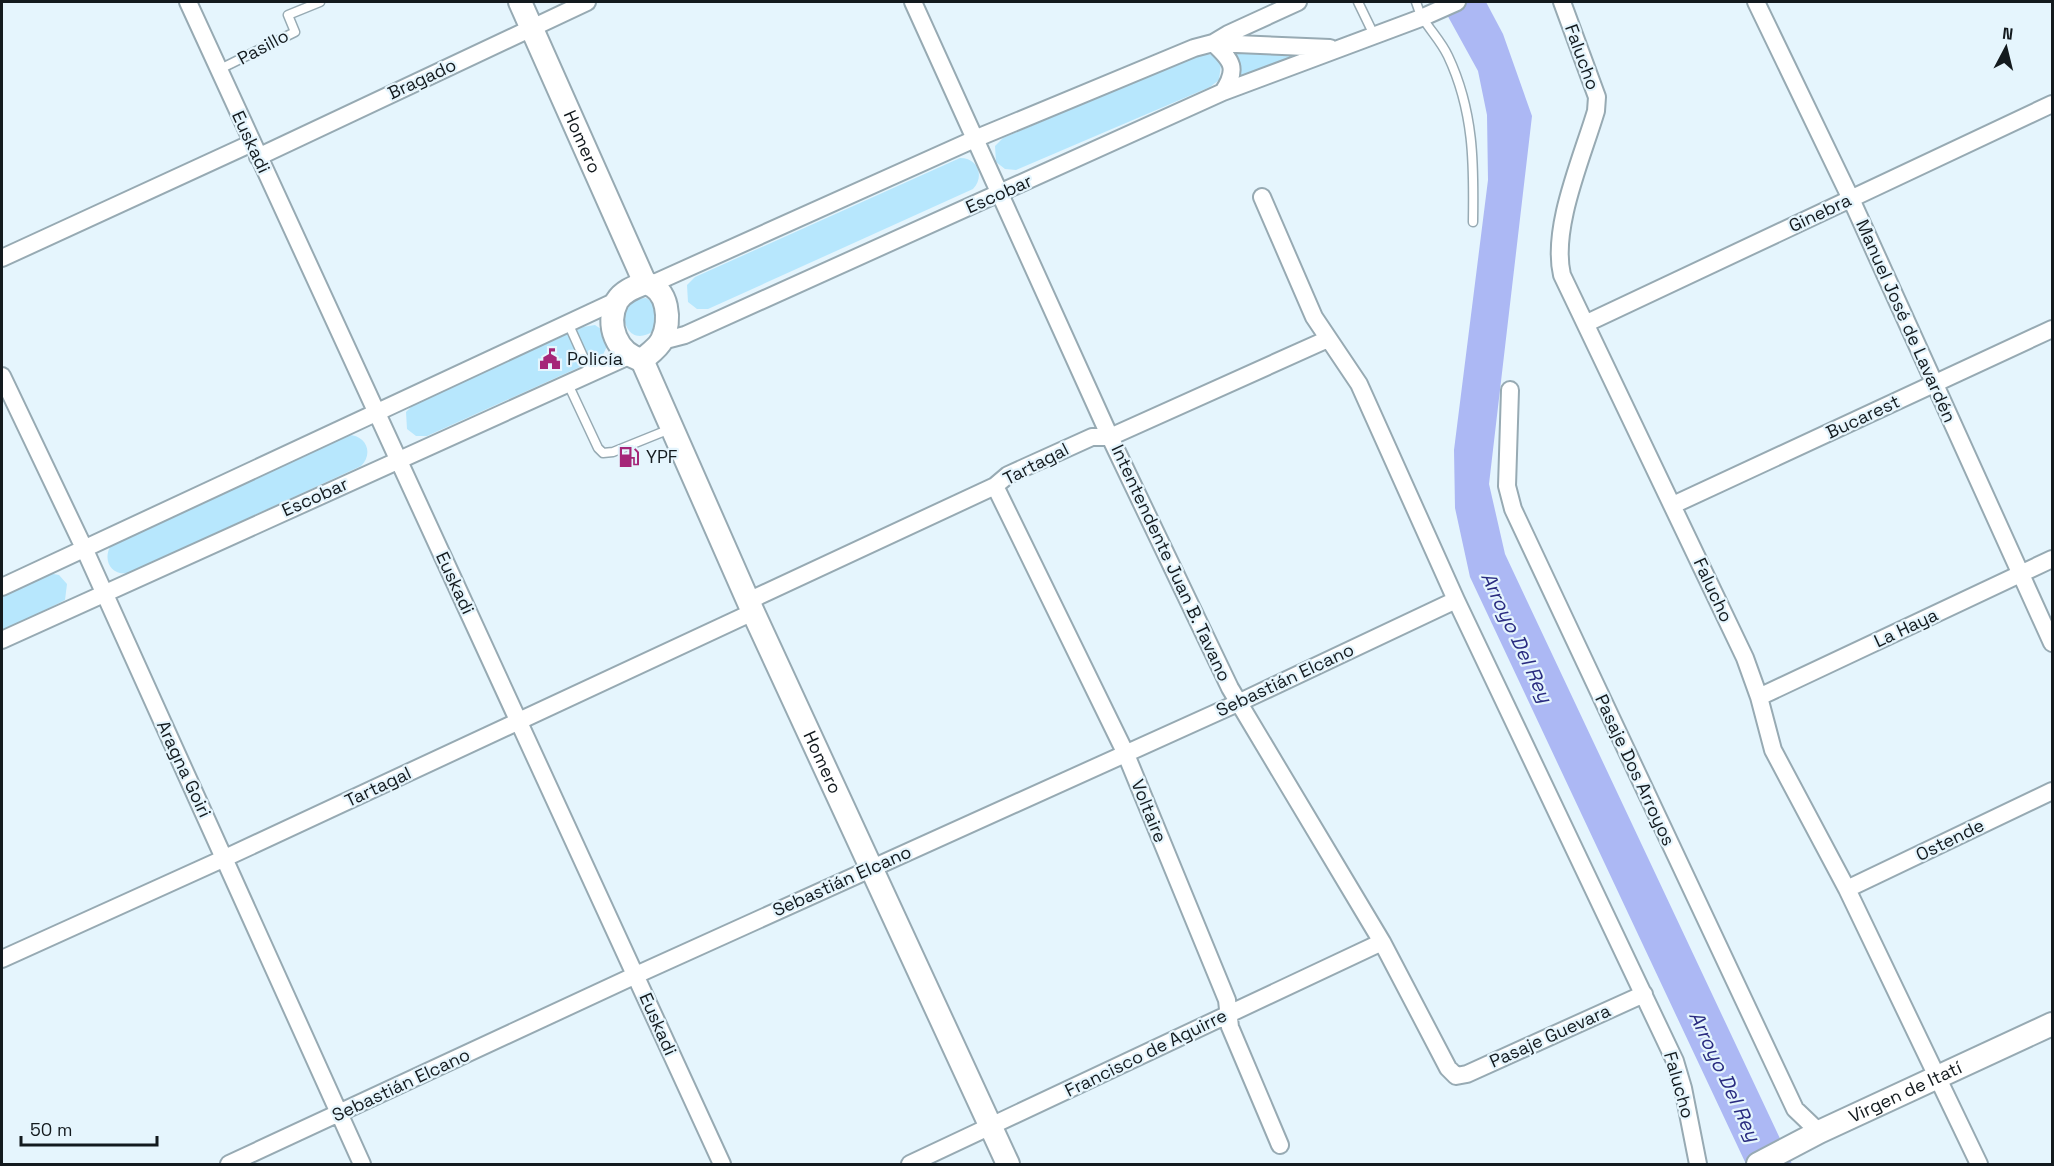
<svg xmlns="http://www.w3.org/2000/svg" width="2054" height="1166" viewBox="0 0 2054 1166" font-family="'Space Grotesk',sans-serif">
	<style>
		.green { fill: #b7e7fd }
		.water { fill: #acb8f4 }
		.lines { fill: none; stroke-linecap: round; stroke-linejoin: round }
		.lane-casing { stroke: #97aab3; stroke-width: 11 }
		.street-casing { stroke: #97aab3; stroke-width: 20 }
		.secondary-casing { stroke: #97aab3; stroke-width: 26 }
		.lane { stroke: #fff; stroke-width: 8 }
		.street { stroke: #fff; stroke-width: 16 }
		.secondary { stroke: #fff; stroke-width: 22 }
		.labels { text-anchor: middle; stroke-width: 4.5; stroke-linejoin: round; paint-order: stroke }
		.street-label { font-size: 18px; fill: #131a1e; stroke: #e5f5fd }
		.poi-label { font-size: 18px; fill: #131a1e; stroke: #e5f5fd; text-anchor: start }
		.water-label { font-size: 20px; font-style: italic; fill: #2a2c80; stroke: #e5f5fd }
	</style>
	<rect width="100%" height="100%" fill="#e5f5fd"/>
	<path class="green" d="M 1231,52 L 1288,56 L 1310,53 L 1234,83 Z
		M 1202,53 L 1213,55 L 1221,64 L 1219,80 L 1210,87 L 1016,170 L 1005,169 L 996,162 L 995,146 L 1003,138 Z
		M 960,158 C 978,158 985,176 973,189 L 708,309 L 697,309 L 688,302 L 687,285 L 695,277 Z
		M 646,298 L 656,304 L 655,330 C 634,345 622,329 624,308 L 634,299 Z
		M 595,325 L 604,331 L 609,342 L 602,357 L 427,436 L 416,436 L 407,429 L 406,412 L 414,404 L 583,327 Z
		M 348,435 C 366,435 374,453 361,466 L 129,573 C 111,576 102,560 111,545 Z
		M 48,573 L 59,575 L 67,584 L 65,600 L 2,632 L 2,594 Z"/>
	<path class="water" d="M 1440,2 L 1486,2 L 1503,34 L 1532,116 L 1489,484 L 1505,554 L 1792,1164 L 1746,1164 L 1470,577 L 1455,508 L 1454,450 L 1488,180 L 1487,115 L 1478,71 Z"/>
	<g class="lines">
		<defs>
			<path id="lane" d="M 1358,2 L 1374,35
				M 1416,2 C 1422,24 1438,35 1448,56 C 1474,111 1474,164 1473,222
				M 218,70 L 295,32 L 288,15 L 320,2
				M 568,323 L 591,374
				M 568,384 L 598,448 L 603,453 L 613,452 L 670,429"/>
			<path id="street" d="M 188,2 L 722,1164
				M 913,2 L 1110,437 L 1230,688 L 1382,942 L 1448,1068 L 1456,1076 L 1467,1074 L 1644,994
				M 1562,2 L 1597,97 L 1596,111 C 1582,158 1551,228 1562,275 L 1745,658 L 1759,697 L 1773,750 L 1847,889 L 1979,1164
				M 1756,2 L 1851,199 L 2052,643
				M 1213,43 L 1228,34 L 1298,2
				M 1213,43 C 1233,61 1238,69 1223,92
				M 258,157 L 587,2
				M 1262,197 L 1314,317 L 1359,384 L 1456,600 L 1675,1061 L 1683,1088 L 1698,1164
				M 2,258 L 252,143
				M 652,284 L 977,138 L 1194,48 L 1213,43 L 1330,48
				M 1587,323 L 2052,104
				M 662,341 L 685,335 L 1223,92 L 1421,18 L 1457,2
				M 2,376 L 84,548 L 362,1164
				M 1510,390 L 1507,486 L 1513,509 L 1795,1109 L 1819,1132
				M 995,486 L 1125,752 L 1227,1000 L 1230,1027 L 1280,1145
				M 1673,505 L 2052,329
				M 2,587 L 618,300
				M 748,601 L 995,486 L 1008,475 L 1092,437 L 1110,437 L 1328,339
				M 2,640 L 629,356
				M 1759,697 L 2052,559
				M 1847,889 L 2052,791
				M 2,959 L 225,858 L 753,612
				M 229,1164 L 636,975 L 1240,702 L 1456,600
				M 910,1164 L 1382,942"/>
			<g id="secondary">
				<path id="s1" d="M 520,2 L 645,283"/>
				<path d="M 645,283 C 669,288 671,321 662,340 C 658,348 649,354 642,360 C 617,354 605,325 617,301 C 623,291 635,287 645,283 Z"/>
				<path id="s2" d="M 642,360 L 753,612 L 1008,1164"/>
				<path id="s3" d="M 1758,1164 L 1819,1132 L 2052,1024"/>
			</g>
		</defs>
		<use href="#lane" class="lane-casing"/>
		<use href="#street" class="street-casing"/>
		<use href="#secondary" class="secondary-casing"/>
		<use href="#lane" class="lane"/>
		<use href="#street" class="street"/>
		<use href="#secondary" class="secondary"/>
	</g>
	<defs>
		<symbol id="civic-bare" viewBox="-9 -9 18 18"><path d="M-.6-6.5H3V-4.5H.6V-3L4-1V1h2V6H-6V1h2V-1L-.6-3ZM-1.2 2.5V6h2.4V2.5Z" fill="#a52678" stroke="#e5f5fd" stroke-width="2.5" paint-order="stroke"/></symbol>
		<symbol id="fuel-bare" viewBox="-9 -9 18 18"><path d="M-5.5-6h7V0h2V4h1.3V-2.5L3-4.5l.8-.8L6-3V5H2.5V1h-1V6h-7ZM-4.2-4.7v3.2H.2V-4.7Z" fill="#a52678" stroke="#e5f5fd" stroke-width="2.5" paint-order="stroke"/></symbol>
	</defs>
	<g fill-rule="evenodd">
		<use href="#civic-bare" x="535" y="344" width="30" height="30"/>
		<use href="#fuel-bare" x="614" y="442" width="30" height="30"/>
	</g>
	<g class="labels">
		<g class="street-label">
			<text transform="translate(263 47) rotate(-28)" y="6">Pasillo</text>
			<text transform="translate(1582 57) rotate(70)" y="6">Falucho</text>
			<text transform="translate(422 79) rotate(-25)" y="6">Bragado</text>
			<text transform="translate(251 142) rotate(65)" y="6">Euskadi</text>
			<text dy="6" stroke="none"><textPath href="#s1" startOffset="153">Homero</textPath></text>
			<text transform="translate(999 194) rotate(-24)" y="6">Escobar</text>
			<text transform="translate(1820 213) rotate(-25)" y="6">Ginebra</text>
			<text transform="translate(1906 321) rotate(66)" y="6">Manuel José de Lavardén</text>
			<text transform="translate(1863 417) rotate(-25)" y="6">Bucarest</text>
			<text transform="translate(1036 464) rotate(-27)" y="6">Tartagal</text>
			<text transform="translate(315 497) rotate(-24)" y="6">Escobar</text>
			<text transform="translate(1171 563) rotate(65)" y="6">Intentendente Juan B. Tavano</text>
			<text transform="translate(455 583) rotate(65)" y="6">Euskadi</text>
			<text transform="translate(1713 590) rotate(65)" y="6">Falucho</text>
			<text transform="translate(1906 628) rotate(-25)" y="6">La Haya</text>
			<text transform="translate(1285 680) rotate(-25)" y="6">Sebastián Elcano</text>
			<text dy="6" stroke="none"><textPath href="#s2" startOffset="441">Homero</textPath></text>
			<text transform="translate(184 769) rotate(65)" y="6">Aragna Goiri</text>
			<text transform="translate(1635 770) rotate(65)" y="6">Pasaje Dos Arroyos</text>
			<text transform="translate(378 787) rotate(-25)" y="6">Tartagal</text>
			<text transform="translate(1149 811) rotate(68)" y="6">Voltaire</text>
			<text transform="translate(1950 840) rotate(-26)" y="6">Ostende</text>
			<text transform="translate(842 881) rotate(-24)" y="6">Sebastián Elcano</text>
			<text transform="translate(658 1024) rotate(66)" y="6">Euskadi</text>
			<text transform="translate(1550 1036) rotate(-24)" y="6">Pasaje Guevara</text>
			<text transform="translate(1146 1053) rotate(-26)" y="6">Francisco de Aguirre</text>
			<text transform="translate(401 1085) rotate(-25)" y="6">Sebastián Elcano</text>
			<text transform="translate(1679 1085) rotate(74)" y="6">Falucho</text>
			<text dy="6" stroke="none"><textPath href="#s3" startOffset="164">Virgen de Itatí</textPath></text>
		</g>
		<g class="poi-label">
			<text x="567" y="365">Policía</text>
			<text x="646" y="463">YPF</text>
		</g>
		<g class="water-label">
			<text transform="translate(1517 637) rotate(65)" y="7">Arroyo Del Rey</text>
			<text transform="translate(1725 1076) rotate(65)" y="7">Arroyo Del Rey</text>
		</g>
	</g>
	<rect width="2054" height="1166" fill="none" stroke="#131a1e" stroke-width="6"/>
	<g transform="translate(2006 48) rotate(7)" stroke="#e5f5fd" stroke-width="4.5" paint-order="stroke">
	<path d="M0-4.5L10 22L0 15L-10 22Z" fill="#131a1e"/>
	<text y="-9" font-size="16" font-weight="bold" text-anchor="middle" fill="#131a1e">N</text>
	</g>
	<path d="M21 1136v9h136v-9" fill="none" stroke="#131a1e" stroke-width="3"/>
	<text x="30" y="1136" font-size="18" fill="#131a1e" stroke="#e5f5fd" stroke-width="4.5" paint-order="stroke">50 m</text>
</svg>
